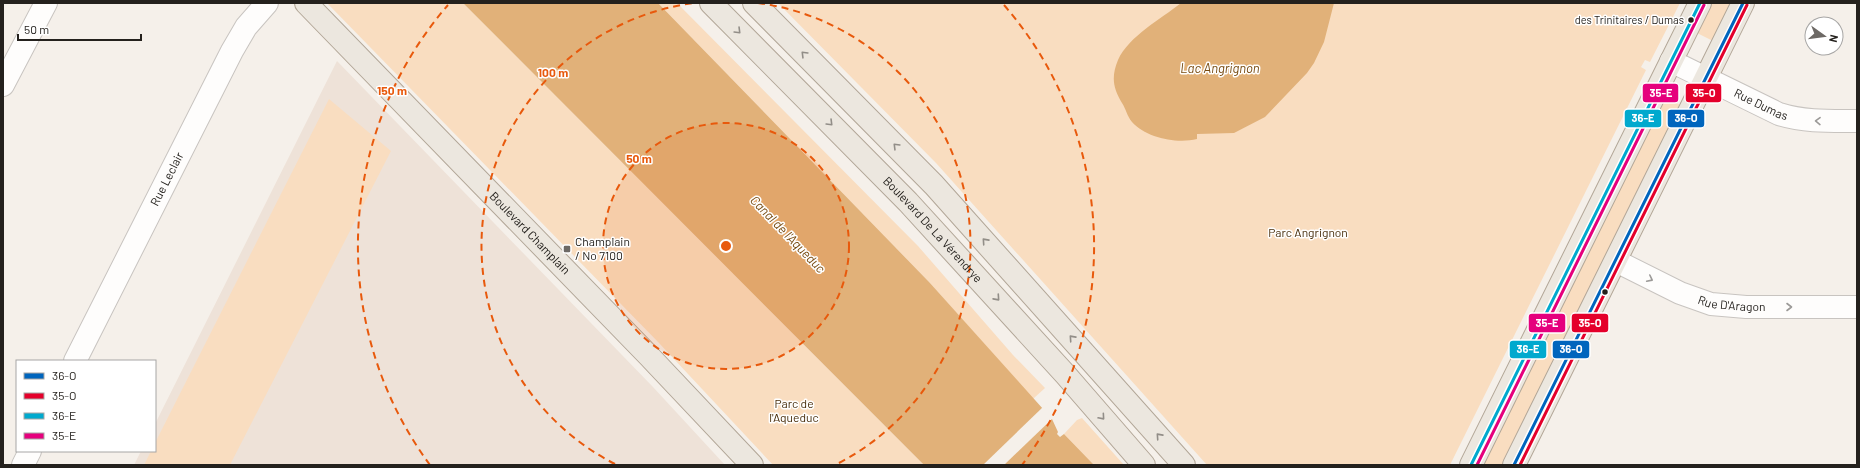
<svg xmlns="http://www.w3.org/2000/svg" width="1860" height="468" viewBox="0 0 1860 468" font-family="Barlow,sans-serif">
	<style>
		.built { fill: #eee2d8 }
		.green { fill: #f9ddc0 }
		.water { fill: #e1b179 }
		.pier { fill: #f5f0ea }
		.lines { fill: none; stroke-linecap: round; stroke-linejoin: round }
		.minor-casing { stroke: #c8c4c0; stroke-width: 24 }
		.major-casing { stroke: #b2a697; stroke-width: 24 }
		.minor { stroke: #fefdfc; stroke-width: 22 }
		.major { stroke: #ece7df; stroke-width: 22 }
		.bus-1-casing { stroke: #fff; stroke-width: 6 }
		.bus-2-casing { stroke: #fff; stroke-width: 6 }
		.bus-3-casing { stroke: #fff; stroke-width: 6 }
		.bus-4-casing { stroke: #fff; stroke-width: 6 }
		.bus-1 { stroke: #0065bd; stroke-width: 3 }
		.bus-2 { stroke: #e4002b; stroke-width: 3 }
		.bus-3 { stroke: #00a9ce; stroke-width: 3 }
		.bus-4 { stroke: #e5007d; stroke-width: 3 }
		.oneway { stroke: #928e88 }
		.oneway2 { stroke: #9c9a98 }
		.ring { fill: none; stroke: #e8590c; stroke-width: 2; stroke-dasharray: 7 5 }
		.bus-dot { fill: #24211d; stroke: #fff; stroke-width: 1.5 }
		.poi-dot { fill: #6d6965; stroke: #fff; stroke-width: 1.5 }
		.labels { text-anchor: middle; stroke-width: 3; stroke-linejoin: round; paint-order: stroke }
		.bus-label { font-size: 11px; fill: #24211d; stroke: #fff; text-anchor: end }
		.street-label { font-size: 12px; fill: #24211d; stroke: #fff }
		.park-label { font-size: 12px; fill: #472c0a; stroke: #fff }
		.poi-label { font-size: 12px; fill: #24211d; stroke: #fff; text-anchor: start }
		.water-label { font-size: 13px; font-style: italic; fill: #784b11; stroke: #fff }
		.centre { fill: #e8590c; stroke: #fff; stroke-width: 2 }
		.ring-label { font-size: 12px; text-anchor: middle; font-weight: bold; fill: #e8590c; stroke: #fff; stroke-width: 3; stroke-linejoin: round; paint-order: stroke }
		.line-badge { stroke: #fff; stroke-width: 1.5 }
		.badge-label { font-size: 11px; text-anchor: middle; font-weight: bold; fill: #fff }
	</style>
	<rect width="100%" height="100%" fill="#f5f0ea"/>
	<path class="built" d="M 337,61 L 653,387 L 725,465 L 134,465 L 141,451 L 155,451 L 155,424 Z"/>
	<path class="green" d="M 327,3 L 463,3 L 924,465 L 773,465 L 659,343 Z
		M 658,3 L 677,3 L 918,246 L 1013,355 L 1045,388 L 1033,399 L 930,283 Z
		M 778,3 L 1680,3 L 1650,62 L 1645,60 L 1641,67 L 1646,70 L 1450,465 L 1207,465 L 936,163 Z
		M 1710,3 L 1734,3 L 1715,42 L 1695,32 Z
		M 1662,97 L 1683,106 L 1505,465 L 1480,465 Z
		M 329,99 L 391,151 L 230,465 L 144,465 L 151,451 L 155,451 L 155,443 Z
		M 1082,418 L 1124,465 L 1094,465 L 1064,434 L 1077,420 Z"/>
	<path class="water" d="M 463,3 L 658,3 L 930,283 L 1052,419 L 1058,432 L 1057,434 L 1060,437 L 1064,434 L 1094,465 L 924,465 Z
		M 1181,3 L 1334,3 L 1324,42 L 1314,63 L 1307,73 L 1265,117 L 1234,133 L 1197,134 L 1197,139 C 1177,144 1146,138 1132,122 C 1127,116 1126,109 1122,103 C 1113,88 1111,77 1118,60 C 1129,36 1161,19 1181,3 Z"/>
	<path class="pier" d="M 1043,407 L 1053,418 L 1004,465 L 983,465 Z"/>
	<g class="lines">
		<defs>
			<g id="minor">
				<path id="s1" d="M 1671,61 L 1779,114 C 1804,122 1830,121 1857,121"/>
				<path d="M 3,85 L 46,3"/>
				<path id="s2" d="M 1616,261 L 1680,293 L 1711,304 L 1746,307 L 1857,307"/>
				<path id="s3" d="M 75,361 L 232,51 L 246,27 L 267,3"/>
				<path d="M 23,465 L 30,451"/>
			</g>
			<g id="major">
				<path id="s4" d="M 306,3 L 649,356 L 752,465"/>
				<path id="s5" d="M 711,3 L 908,202 L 1065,374 L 1144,465"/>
				<path d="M 754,3 L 934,185 L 1184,465"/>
				<path d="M 1471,465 L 1700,3"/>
				<path d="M 1514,465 L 1743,3"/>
			</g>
		</defs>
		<use href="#minor" class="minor-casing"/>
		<use href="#major" class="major-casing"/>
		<use href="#minor" class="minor"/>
		<use href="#major" class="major"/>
		<defs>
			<path id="bus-1" d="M 1514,465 L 1743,3"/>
			<path id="bus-2" d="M 1520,465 L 1747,5"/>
			<path id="bus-3" d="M 1471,465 L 1700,3"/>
			<path id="bus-4" d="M 1477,465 L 1704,5"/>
		</defs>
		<use href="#bus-1" class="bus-1-casing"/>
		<use href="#bus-2" class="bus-2-casing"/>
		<use href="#bus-3" class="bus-3-casing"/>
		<use href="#bus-4" class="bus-4-casing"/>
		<use href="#bus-1" class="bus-1"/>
		<use href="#bus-2" class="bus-2"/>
		<use href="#bus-3" class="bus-3"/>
		<use href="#bus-4" class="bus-4"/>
	</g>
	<defs><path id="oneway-chevron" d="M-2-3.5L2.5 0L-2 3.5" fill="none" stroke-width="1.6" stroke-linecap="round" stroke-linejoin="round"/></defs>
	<g class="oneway">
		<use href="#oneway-chevron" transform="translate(738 31) rotate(45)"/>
		<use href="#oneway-chevron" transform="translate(804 54) rotate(-135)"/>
		<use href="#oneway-chevron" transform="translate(830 123) rotate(45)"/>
		<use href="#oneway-chevron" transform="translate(896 146) rotate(-135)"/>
		<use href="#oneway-chevron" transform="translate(985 241) rotate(-132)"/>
		<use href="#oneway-chevron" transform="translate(997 298) rotate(48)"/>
		<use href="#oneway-chevron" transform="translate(1072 338) rotate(-132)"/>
		<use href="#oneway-chevron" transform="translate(1102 417) rotate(49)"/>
		<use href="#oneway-chevron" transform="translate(1159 436) rotate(-132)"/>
	</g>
	<g class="oneway2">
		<use href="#oneway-chevron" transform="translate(1818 121) rotate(-179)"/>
		<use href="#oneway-chevron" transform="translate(1650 279) rotate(27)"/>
		<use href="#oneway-chevron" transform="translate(1789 307)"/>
	</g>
	<circle cx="726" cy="246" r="123" fill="#e8590c" fill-opacity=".12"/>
	<g class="ring">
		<circle cx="726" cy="246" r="123"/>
		<path d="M615 464A245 245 0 0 1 694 3M758 3A245 245 0 0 1 837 464"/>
		<path d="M430 465A368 368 0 0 1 448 5M1004 5A368 368 0 0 1 1022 465"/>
	</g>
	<g class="bus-dot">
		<circle cx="1691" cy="20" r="3.5"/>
		<circle cx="1605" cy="292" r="3.5"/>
	</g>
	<rect class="poi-dot" x="563" y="245" width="8" height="8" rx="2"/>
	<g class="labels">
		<g class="bus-label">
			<text x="1684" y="24">des Trinitaires / Dumas</text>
		</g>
		<g class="street-label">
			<text dy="4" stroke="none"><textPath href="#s1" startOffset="100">Rue Dumas</textPath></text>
			<text dy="4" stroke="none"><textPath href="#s3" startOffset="204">Rue Leclair</textPath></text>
			<text dy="4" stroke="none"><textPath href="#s5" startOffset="317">Boulevard De La Vérendrye</textPath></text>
			<text dy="4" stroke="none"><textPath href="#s4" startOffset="321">Boulevard Champlain</textPath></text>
			<text dy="4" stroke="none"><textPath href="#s2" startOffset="125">Rue D'Aragon</textPath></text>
		</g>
		<g class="park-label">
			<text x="1308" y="237">Parc Angrignon</text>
			<text x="794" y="408">Parc de<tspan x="794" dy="14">l'Aqueduc</tspan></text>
		</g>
		<g class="poi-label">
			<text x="575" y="246">Champlain<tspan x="575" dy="14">/ No 7100</tspan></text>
		</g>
		<g class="water-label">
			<text x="1220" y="73">Lac Angrignon</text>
			<text transform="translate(788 234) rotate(46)" y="5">Canal de l'Aqueduc</text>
		</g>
	</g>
	<circle cx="726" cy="246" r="6" class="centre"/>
	<g class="ring-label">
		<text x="553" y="77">100 m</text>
		<text x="392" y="95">150 m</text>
		<text x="639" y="163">50 m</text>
	</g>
	<g class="line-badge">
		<rect x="1642" y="83" width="37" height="20" rx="4" fill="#e5007d"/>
		<rect x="1685" y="83" width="37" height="20" rx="4" fill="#e4002b"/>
		<rect x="1624" y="109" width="38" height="19" rx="4" fill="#00a9ce"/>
		<rect x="1667" y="109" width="38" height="19" rx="4" fill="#0065bd"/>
		<rect x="1528" y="313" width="38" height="20" rx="4" fill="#e5007d"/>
		<rect x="1571" y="313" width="38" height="20" rx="4" fill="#e4002b"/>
		<rect x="1509" y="340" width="38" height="19" rx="4" fill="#00a9ce"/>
		<rect x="1552" y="340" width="38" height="19" rx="4" fill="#0065bd"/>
	</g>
	<g class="badge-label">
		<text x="1661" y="97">35-E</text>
		<text x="1704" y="97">35-O</text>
		<text x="1643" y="122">36-E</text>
		<text x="1686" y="122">36-O</text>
		<text x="1547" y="327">35-E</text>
		<text x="1590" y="327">35-O</text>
		<text x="1528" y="353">36-E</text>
		<text x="1571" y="353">36-O</text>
	</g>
	<rect width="1860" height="468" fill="none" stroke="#24211d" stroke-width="8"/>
	<rect x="16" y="360" width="140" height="92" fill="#ffffff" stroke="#a7a6a5"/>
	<rect x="24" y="373" width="20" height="6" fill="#0065bd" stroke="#a7a6a5"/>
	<text x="52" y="380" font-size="12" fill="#24211d">36-O</text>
	<rect x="24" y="393" width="20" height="6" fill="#e4002b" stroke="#a7a6a5"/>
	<text x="52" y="400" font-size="12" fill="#24211d">35-O</text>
	<rect x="24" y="413" width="20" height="6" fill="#00a9ce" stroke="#a7a6a5"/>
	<text x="52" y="420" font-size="12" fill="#24211d">36-E</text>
	<rect x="24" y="433" width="20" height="6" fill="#e5007d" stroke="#a7a6a5"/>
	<text x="52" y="440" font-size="12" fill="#24211d">35-E</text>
	<g transform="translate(1824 36) rotate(104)"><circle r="19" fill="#ffffff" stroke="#a7a6a5"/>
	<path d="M0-3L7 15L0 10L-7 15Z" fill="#6d6965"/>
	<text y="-6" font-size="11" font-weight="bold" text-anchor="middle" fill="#24211d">N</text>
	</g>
	<path d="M18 34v6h123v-6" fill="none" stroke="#24211d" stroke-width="2"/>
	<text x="24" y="34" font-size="12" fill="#24211d" stroke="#ffffff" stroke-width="3" paint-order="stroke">50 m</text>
</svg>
